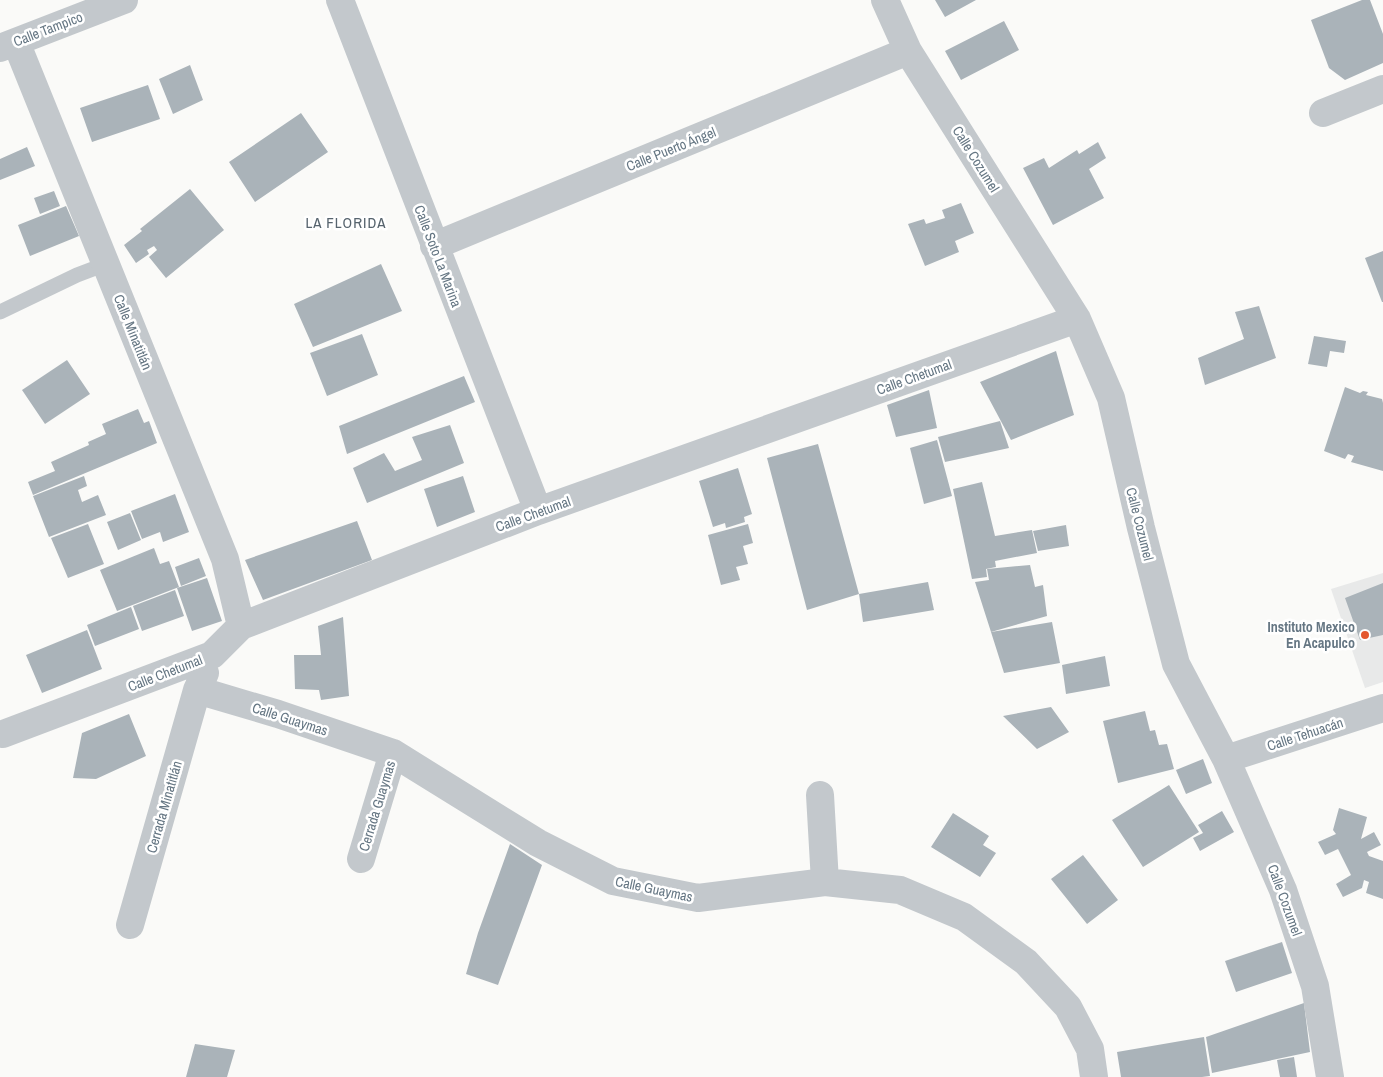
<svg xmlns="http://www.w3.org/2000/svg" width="1383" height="1077" viewBox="0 0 1383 1077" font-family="'Archivo Narrow',sans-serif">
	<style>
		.built { fill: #e8e9e9 }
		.building { fill: #aab3b9 }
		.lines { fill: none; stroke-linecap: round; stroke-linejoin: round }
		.service { stroke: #c3c8cc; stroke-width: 15 }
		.minor { stroke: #c3c8cc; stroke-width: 28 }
		.poi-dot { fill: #e4572e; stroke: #fff; stroke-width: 2 }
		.labels { text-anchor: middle; stroke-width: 5; stroke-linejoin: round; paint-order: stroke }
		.street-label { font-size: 14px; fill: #657683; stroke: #fff }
		.poi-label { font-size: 14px; font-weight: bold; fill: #657683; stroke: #fff; text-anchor: end }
		.neighbourhood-label { font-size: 15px; letter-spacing: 1px; fill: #57646e; stroke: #fff }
	</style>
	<rect width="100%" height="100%" fill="#fafaf8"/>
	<path class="built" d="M 1383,573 L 1383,682 L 1365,688 L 1331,589 Z"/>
	<path class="building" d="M 935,0 L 976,0 L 945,17 Z
		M 1362,0 L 1370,0 L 1383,34 L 1383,63 L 1345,80 L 1329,68 L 1311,20 Z
		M 1004,21 L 1019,50 L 961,80 L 945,51 Z
		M 190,65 L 203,100 L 173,114 L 159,79 Z
		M 148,85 L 160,119 L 92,142 L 80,108 Z
		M 301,113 L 328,152 L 255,202 L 229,162 Z
		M 1098,142 L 1106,158 L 1089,169 L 1104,198 L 1053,225 L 1023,168 L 1044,158 L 1049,168 L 1077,150 L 1079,154 Z
		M 27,147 L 35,166 L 0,180 L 0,159 Z
		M 190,189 L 224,230 L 166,278 L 149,257 L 157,250 L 154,246 L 147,250 L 149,254 L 136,263 L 124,245 L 142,231 L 140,229 Z
		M 54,191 L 60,206 L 40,214 L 34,198 Z
		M 961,203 L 974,233 L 955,241 L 959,252 L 925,266 L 908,224 L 924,219 L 926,224 L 945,218 L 942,210 Z
		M 66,206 L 79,236 L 30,256 L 18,225 Z
		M 1383,251 L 1383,302 L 1382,302 L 1365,258 Z
		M 381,264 L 402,311 L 313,347 L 294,304 Z
		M 1259,306 L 1276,358 L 1205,385 L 1198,358 L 1244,339 L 1235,312 Z
		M 362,334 L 378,375 L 327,396 L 310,353 Z
		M 1314,336 L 1346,341 L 1344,353 L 1330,351 L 1327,367 L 1308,364 Z
		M 1056,351 L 1074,415 L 1011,440 L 980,382 Z
		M 67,360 L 90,394 L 45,424 L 22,390 Z
		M 464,376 L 475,402 L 347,454 L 339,426 Z
		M 1345,387 L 1360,393 L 1363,391 L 1368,392 L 1366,395 L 1382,399 L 1383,403 L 1383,471 L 1351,462 L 1354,456 L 1348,454 L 1345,459 L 1324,451 Z
		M 929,390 L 937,428 L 896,437 L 887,405 Z
		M 138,409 L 144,423 L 149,421 L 157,443 L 33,495 L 28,482 L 55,471 L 51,462 L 89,445 L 88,442 L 106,434 L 102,424 Z
		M 1000,421 L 1009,448 L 945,462 L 938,437 Z
		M 450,425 L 464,463 L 367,503 L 353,468 L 384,453 L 395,471 L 422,460 L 412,437 Z
		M 937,440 L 952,496 L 924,504 L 910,448 Z
		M 818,444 L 859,594 L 807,610 L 767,458 Z
		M 738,468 L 752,514 L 744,517 L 745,522 L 726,528 L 725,523 L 713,527 L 699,481 Z
		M 84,476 L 87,486 L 78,490 L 82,502 L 98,495 L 106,515 L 49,537 L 33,496 Z
		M 463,476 L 475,512 L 437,527 L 424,489 Z
		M 982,482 L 995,536 L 1032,530 L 1037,553 L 995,561 L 996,567 L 986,569 L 987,577 L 972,579 L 953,489 Z
		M 175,494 L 189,532 L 163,542 L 160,532 L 142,539 L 131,511 Z
		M 130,513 L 141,540 L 118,550 L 107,522 Z
		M 357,521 L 372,560 L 263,600 L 245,560 Z
		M 88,524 L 104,564 L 68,578 L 51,538 Z
		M 748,524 L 753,543 L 743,546 L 748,564 L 736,567 L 740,580 L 721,585 L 708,535 Z
		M 1066,525 L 1069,546 L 1038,551 L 1033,531 Z
		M 154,548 L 160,564 L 169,561 L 179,587 L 117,611 L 100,570 Z
		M 199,558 L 206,576 L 181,586 L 175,567 Z
		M 1030,565 L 1035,587 L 1043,585 L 1047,616 L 991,632 L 1052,622 L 1060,663 L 1004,673 L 991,632 L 975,582 L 989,580 L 987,569 Z
		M 207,578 L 222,621 L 192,631 L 177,588 Z
		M 928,582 L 934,610 L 863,622 L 859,594 Z
		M 1383,583 L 1383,635 L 1360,640 L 1345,598 Z
		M 175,590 L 184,616 L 142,631 L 133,606 Z
		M 131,607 L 139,629 L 95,646 L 87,625 Z
		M 343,617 L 349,696 L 321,700 L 319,690 L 295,689 L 294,655 L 321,655 L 318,626 Z
		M 87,630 L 102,669 L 42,693 L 26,655 Z
		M 1105,656 L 1110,686 L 1066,694 L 1062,665 Z
		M 1051,707 L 1069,732 L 1037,749 L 1003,716 Z
		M 1145,711 L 1150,731 L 1155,730 L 1159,745 L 1167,744 L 1174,769 L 1118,783 L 1103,721 Z
		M 129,714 L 146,756 L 96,779 L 73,778 L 82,733 Z
		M 1203,759 L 1212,783 L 1186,794 L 1176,770 Z
		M 1169,785 L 1199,832 L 1143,867 L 1112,820 Z
		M 1339,808 L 1367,817 L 1361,839 L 1374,832 L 1381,845 L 1367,852 L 1369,856 L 1383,861 L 1383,899 L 1366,893 L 1369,882 L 1364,880 L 1362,888 L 1343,897 L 1336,884 L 1351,875 L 1338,849 L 1325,855 L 1318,842 L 1336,834 L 1333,830 Z
		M 1222,811 L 1234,832 L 1200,851 L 1193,838 L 1203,833 L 1198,825 Z
		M 953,813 L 989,836 L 983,845 L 996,853 L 980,877 L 931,847 Z
		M 510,844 L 542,865 L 498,985 L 466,974 L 478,933 Z
		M 1083,855 L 1118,900 L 1087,924 L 1051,879 Z
		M 1282,942 L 1292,973 L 1236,992 L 1225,961 Z
		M 1304,1003 L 1310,1052 L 1212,1073 L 1206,1037 Z
		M 1204,1037 L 1210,1076 L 1202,1077 L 1121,1077 L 1117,1052 Z
		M 195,1044 L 235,1050 L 227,1077 L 186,1077 Z
		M 1294,1057 L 1297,1077 L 1280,1077 L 1277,1060 Z"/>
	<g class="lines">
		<path class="service" d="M 0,312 L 77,275 L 106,264"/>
		<path class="minor" d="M 340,0 L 538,511
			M 885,0 L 908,51 L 1077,319 L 1111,398 L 1141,528 L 1176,664 L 1226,759 L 1283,890 L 1315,986 L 1330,1077
			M 16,42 L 225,559 L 241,626
			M 0,48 L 124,0
			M 1323,113 L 1383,89
			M 434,246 L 908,51
			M 197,690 L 278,714 L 393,753 L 538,843 L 613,881 L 698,898 L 825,882 L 900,890 L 964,917 L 1026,962 L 1068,1007 L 1090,1049 L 1094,1077
			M 3,734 L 212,655 L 241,626 L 538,511 L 1077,319
			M 1226,759 L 1383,708
			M 820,795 L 825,882
			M 361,859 L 393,753
			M 130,925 L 197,690 L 205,673"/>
	</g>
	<circle class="poi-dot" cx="1365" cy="635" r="5"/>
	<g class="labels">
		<g class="street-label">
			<text transform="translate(48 29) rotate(-21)" y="5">Calle Tampico</text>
			<text transform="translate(671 149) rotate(-22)" y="5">Calle Puerto Ángel</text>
			<text transform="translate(976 159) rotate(58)" y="5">Calle Cozumel</text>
			<text transform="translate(438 256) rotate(69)" y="5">Calle Soto La Marina</text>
			<text transform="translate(133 332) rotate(68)" y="5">Calle Minatitlán</text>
			<text transform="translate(914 377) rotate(-20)" y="5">Calle Chetumal</text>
			<text transform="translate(533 514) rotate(-20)" y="5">Calle Chetumal</text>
			<text transform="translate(1140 524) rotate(76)" y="5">Calle Cozumel</text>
			<text transform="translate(165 673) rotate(-21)" y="5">Calle Chetumal</text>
			<text transform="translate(290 719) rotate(18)" y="5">Calle Guaymas</text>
			<text transform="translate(1305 734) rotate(-18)" y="5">Calle Tehuacán</text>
			<text transform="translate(377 806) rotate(-73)" y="5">Cerrada Guaymas</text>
			<text transform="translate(164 807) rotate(-74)" y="5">Cerrada Minatitlán</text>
			<text transform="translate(654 889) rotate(12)" y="5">Calle Guaymas</text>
			<text transform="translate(1285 900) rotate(70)" y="5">Calle Cozumel</text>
		</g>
		<g class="poi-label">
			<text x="1355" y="632">Instituto Mexico<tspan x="1355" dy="16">En Acapulco</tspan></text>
		</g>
		<g class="neighbourhood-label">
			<text x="346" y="228">LA FLORIDA</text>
		</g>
	</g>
</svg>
